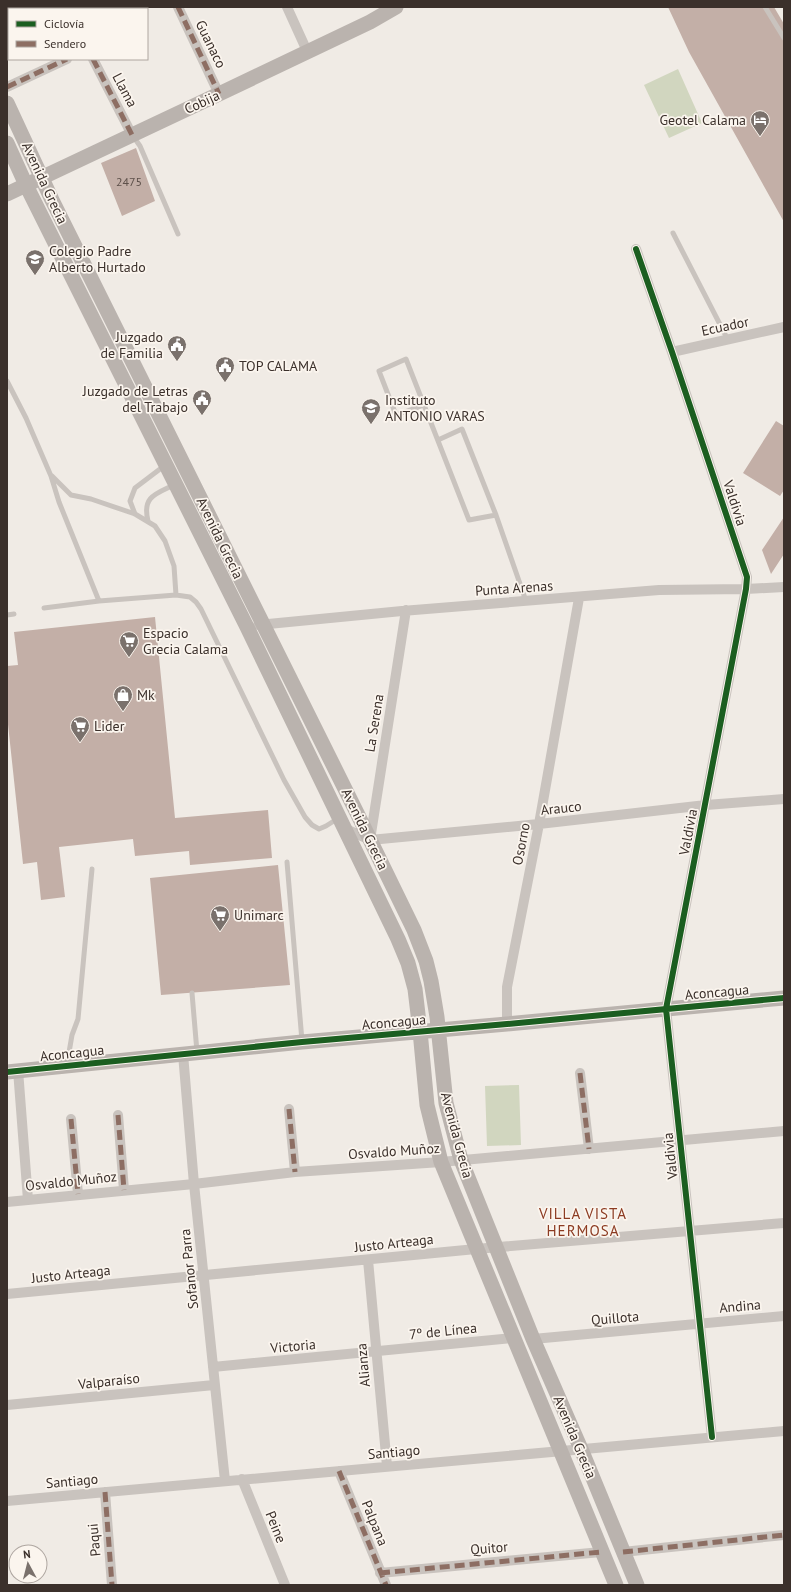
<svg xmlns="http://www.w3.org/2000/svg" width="791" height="1592" viewBox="0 0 791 1592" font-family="'PT Sans',sans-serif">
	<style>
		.green { fill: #d1d6bf }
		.building { fill: #c3afa7 }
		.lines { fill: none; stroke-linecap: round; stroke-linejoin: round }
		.lane { stroke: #c9c3be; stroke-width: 5 }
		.street { stroke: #c9c3be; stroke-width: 10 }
		.secondary { stroke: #bab3ae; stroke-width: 15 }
		.quiet { stroke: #8d6e63; stroke-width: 5; stroke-dasharray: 10 5; stroke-linecap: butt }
		.cycleway-casing { stroke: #fbf5ee; stroke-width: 8 }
		.cycleway { stroke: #1b5e20; stroke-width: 6 }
		.labels { text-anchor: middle; stroke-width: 3.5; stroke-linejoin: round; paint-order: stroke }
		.number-label { font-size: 12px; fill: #5d504a }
		.street-label { font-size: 14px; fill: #3b302b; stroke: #fbf5ee }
		.poi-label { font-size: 14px; fill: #3b302b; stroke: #fbf5ee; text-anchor: start }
		.neighbourhood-label { font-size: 15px; letter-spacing: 1px; fill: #8c3b22; stroke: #fbf5ee }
	</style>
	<rect width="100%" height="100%" fill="#f0ebe5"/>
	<path class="green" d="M 678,69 L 702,123 L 669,138 L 644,85 Z
		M 519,1085 L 521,1145 L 487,1146 L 485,1086 Z"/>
	<path class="building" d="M 668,7 L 774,7 L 784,24 L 784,222 L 689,52 Z
		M 136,148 L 155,201 L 122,216 L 101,163 Z
		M 776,421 L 784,426 L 784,490 L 780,496 L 743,473 Z
		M 784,517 L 784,554 L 771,574 L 762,550 Z
		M 155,617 L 175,818 L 268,810 L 272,858 L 190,865 L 189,851 L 135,856 L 133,839 L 59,847 L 65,897 L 41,900 L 37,862 L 23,864 L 7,715 L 7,666 L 18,665 L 14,632 Z
		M 278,865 L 290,985 L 161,995 L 150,878 Z"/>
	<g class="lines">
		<path class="lane" d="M 765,7 L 784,38
			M 133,136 L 140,146 L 178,234
			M 673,233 L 728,340
			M 7,381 L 26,418 L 51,476 L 59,502 L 99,601
			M 424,405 L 396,415 L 379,371 L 406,359 L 469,520 L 496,515
			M 438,440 L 462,429 L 496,515 L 526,601
			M 52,476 L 71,495 L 91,499 L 135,514 L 155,526 L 165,541 L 174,566 L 176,595
			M 135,514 L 130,501 L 135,488 L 164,466
			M 148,521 C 142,497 155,494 174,485
			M 44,608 L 99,601 L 176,595 L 190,597 L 196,602 L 201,609 L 284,780 L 305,817 L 312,825 L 319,829 L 326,826 L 337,819
			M 7,615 L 14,614
			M 287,862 L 302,1041
			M 192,993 L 197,1052
			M 67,1064 L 72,1035 L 78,1019 L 92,869"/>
		<path class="street" d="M 69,7 L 69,9
			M 178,7 L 219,94
			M 287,7 L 307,51
			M 93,59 L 132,135
			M 7,87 L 67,59
			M 636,249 L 672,352 L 747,577 L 746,589 L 666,1009 L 712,1437
			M 672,352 L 784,327
			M 258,625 L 402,611 L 659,590 L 746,589 L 784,587
			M 344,828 L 370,840 L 539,824 L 706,805 L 784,799
			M 370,840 L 406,610
			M 507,1024 L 507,987 L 539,824 L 579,598
			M 183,1054 L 194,1184 L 225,1481
			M 18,1070 L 28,1200
			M 580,1073 L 589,1149
			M 289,1109 L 295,1172
			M 118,1115 L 124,1190
			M 71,1119 L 78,1194
			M 7,1202 L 194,1184 L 295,1172 L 441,1162 L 784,1131
			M 368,1260 L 387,1466
			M 7,1294 L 476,1249 L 784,1223
			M 533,1339 L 784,1316
			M 213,1367 L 513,1338
			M 7,1405 L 214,1385
			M 339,1471 L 386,1585
			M 242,1479 L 285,1585
			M 105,1492 L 112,1585
			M 7,1501 L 784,1431
			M 623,1552 L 784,1535
			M 380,1573 L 601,1552"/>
		<path class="secondary" d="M 7,103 L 52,200 L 358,815 L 414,930 L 426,961 L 431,981 L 437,1017 L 446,1103 L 461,1160 L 533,1339 L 581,1449 L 637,1585
			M 7,143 L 26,185 L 247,627 L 398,939 L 408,963 L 415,989 L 420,1031 L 427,1105 L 441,1162 L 616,1585
			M 7,194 L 219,94 L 370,22 L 396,7
			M 7,1072 L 302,1042 L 507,1024 L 784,998"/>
		<path class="quiet" d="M 69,7 L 69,9
			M 178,7 L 219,94
			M 93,59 L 132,135
			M 7,87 L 67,59
			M 580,1073 L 589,1149
			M 289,1109 L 295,1172
			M 118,1115 L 124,1190
			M 71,1119 L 78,1194
			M 339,1471 L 386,1585
			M 105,1492 L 112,1585
			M 623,1552 L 784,1535
			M 380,1573 L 601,1552"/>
		<defs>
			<path id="cycleway" d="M 636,249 L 672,352 L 747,577 L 746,589 L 666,1009 L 712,1437
				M 7,1072 L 302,1042 L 507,1024 L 784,998"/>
		</defs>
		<use href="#cycleway" class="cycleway-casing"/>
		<use href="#cycleway" class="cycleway"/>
	</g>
	<defs>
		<symbol id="hotel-pin" viewBox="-11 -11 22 30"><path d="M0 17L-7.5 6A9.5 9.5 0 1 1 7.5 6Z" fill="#7a716c" stroke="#fbf5ee"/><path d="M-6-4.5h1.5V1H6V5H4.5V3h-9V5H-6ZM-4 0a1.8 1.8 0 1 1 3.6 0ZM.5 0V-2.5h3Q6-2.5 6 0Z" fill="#fff"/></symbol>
		<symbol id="school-pin" viewBox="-11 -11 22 30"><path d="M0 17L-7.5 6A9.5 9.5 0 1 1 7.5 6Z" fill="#7a716c" stroke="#fbf5ee"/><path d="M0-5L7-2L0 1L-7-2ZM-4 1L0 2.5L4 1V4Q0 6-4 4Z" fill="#fff"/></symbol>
		<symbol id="civic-pin" viewBox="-11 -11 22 30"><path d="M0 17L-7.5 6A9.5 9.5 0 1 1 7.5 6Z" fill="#7a716c" stroke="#fbf5ee"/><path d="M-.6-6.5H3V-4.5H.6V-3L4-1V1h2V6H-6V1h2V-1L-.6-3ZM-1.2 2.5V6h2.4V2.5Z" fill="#fff"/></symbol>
		<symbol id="supermarket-pin" viewBox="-11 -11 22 30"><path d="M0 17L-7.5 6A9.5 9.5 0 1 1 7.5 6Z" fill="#7a716c" stroke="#fbf5ee"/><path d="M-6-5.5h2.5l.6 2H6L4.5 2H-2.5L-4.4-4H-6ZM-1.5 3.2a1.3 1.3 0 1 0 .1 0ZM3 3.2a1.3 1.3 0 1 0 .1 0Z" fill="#fff"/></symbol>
		<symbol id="shop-pin" viewBox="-11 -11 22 30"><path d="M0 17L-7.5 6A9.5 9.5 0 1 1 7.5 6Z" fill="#7a716c" stroke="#fbf5ee"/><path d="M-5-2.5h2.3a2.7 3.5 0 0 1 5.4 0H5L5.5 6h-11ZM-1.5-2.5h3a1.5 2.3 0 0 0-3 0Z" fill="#fff"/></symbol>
	</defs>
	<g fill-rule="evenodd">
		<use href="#hotel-pin" x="749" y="109" width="22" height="30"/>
		<use href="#school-pin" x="24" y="248" width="22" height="30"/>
		<use href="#civic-pin" x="166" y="334" width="22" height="30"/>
		<use href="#civic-pin" x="214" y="355" width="22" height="30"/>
		<use href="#civic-pin" x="191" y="388" width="22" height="30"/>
		<use href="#school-pin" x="360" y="397" width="22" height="30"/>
		<use href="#supermarket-pin" x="118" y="630" width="22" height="30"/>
		<use href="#shop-pin" x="112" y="684" width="22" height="30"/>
		<use href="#supermarket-pin" x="69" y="715" width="22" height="30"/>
		<use href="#supermarket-pin" x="209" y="904" width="22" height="30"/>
	</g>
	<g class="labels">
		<g class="number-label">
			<text x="129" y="186">2475</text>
		</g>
		<g class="street-label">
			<text transform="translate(211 44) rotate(64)" y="5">Guanaco</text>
			<text transform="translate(125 90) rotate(62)" y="5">Llama</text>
			<text transform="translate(202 102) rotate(-25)" y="5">Cobija</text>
			<text transform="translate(45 183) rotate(65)" y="5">Avenida Grecia</text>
			<text transform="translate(725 326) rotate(-12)" y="5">Ecuador</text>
			<text transform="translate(735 503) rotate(72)" y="5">Valdivia</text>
			<text transform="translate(220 538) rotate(64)" y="5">Avenida Grecia</text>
			<text transform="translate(514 588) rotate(-4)" y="5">Punta Arenas</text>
			<text transform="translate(374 723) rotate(-81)" y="5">La Serena</text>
			<text transform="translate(561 808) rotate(-6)" y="5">Arauco</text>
			<text transform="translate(365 829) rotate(64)" y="5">Avenida Grecia</text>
			<text transform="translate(688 832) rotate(-79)" y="5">Valdivia</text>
			<text transform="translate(521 844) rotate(-79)" y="5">Osorno</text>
			<text transform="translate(717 992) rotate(-5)" y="5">Aconcagua</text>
			<text transform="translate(394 1022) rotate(-5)" y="5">Aconcagua</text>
			<text transform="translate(72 1053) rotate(-6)" y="5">Aconcagua</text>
			<text transform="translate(457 1135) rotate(75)" y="5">Avenida Grecia</text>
			<text transform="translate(394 1151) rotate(-4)" y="5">Osvaldo Muñoz</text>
			<text transform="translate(670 1156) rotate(-96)" y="5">Valdivia</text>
			<text transform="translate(71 1181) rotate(-6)" y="5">Osvaldo Muñoz</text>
			<text transform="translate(394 1243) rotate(-6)" y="5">Justo Arteaga</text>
			<text transform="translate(189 1269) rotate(-96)" y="5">Sofanor Parra</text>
			<text transform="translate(71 1274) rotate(-6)" y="5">Justo Arteaga</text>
			<text transform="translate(740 1306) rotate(-5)" y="5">Andina</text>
			<text transform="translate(615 1318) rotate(-5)" y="5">Quillota</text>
			<text transform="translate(443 1331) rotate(-6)" y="5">7º de Línea</text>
			<text transform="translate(293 1346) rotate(-5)" y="5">Victoria</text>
			<text transform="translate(363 1365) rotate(-95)" y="5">Alianza</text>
			<text transform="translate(109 1381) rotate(-6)" y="5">Valparaíso</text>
			<text transform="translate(575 1437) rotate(67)" y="5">Avenida Grecia</text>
			<text transform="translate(394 1452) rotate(-5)" y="5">Santiago</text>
			<text transform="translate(72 1481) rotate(-5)" y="5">Santiago</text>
			<text transform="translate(375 1523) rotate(68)" y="5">Palpana</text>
			<text transform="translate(276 1527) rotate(68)" y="5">Peine</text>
			<text transform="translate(94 1540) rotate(-95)" y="5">Paqui</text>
			<text transform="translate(489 1548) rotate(-5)" y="5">Quitor</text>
		</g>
		<g class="poi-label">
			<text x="746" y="125" text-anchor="end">Geotel Calama</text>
			<text x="49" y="256">Colegio Padre<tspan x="49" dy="16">Alberto Hurtado</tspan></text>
			<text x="163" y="342" text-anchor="end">Juzgado<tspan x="163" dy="16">de Familia</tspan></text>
			<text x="239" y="371">TOP CALAMA</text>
			<text x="188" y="396" text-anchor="end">Juzgado de Letras<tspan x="188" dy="16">del Trabajo</tspan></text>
			<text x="385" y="405">Instituto<tspan x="385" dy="16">ANTONIO VARAS</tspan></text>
			<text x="143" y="638">Espacio<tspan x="143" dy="16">Grecia Calama</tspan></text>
			<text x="137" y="700">Mk</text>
			<text x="94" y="731">Lider</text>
			<text x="234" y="920">Unimarc</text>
		</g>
		<g class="neighbourhood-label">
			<text x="583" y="1219">VILLA VISTA<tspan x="583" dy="17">HERMOSA</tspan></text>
		</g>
	</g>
	<rect width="791" height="1592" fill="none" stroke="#3b302b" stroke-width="16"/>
	<rect x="8" y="8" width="140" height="52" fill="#fbf5ee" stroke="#aea6a0"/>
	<rect x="16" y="21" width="20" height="6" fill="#1b5e20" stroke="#aea6a0"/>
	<text x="44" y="28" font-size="12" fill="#3b302b">Ciclovía</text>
	<rect x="16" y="41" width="20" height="6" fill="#8d6e63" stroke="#aea6a0"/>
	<text x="44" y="48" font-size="12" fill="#3b302b">Sendero</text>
	<g transform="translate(28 1564) rotate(353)"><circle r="19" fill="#fbf5ee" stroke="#aea6a0"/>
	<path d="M0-3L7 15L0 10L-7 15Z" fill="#7a716c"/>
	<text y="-6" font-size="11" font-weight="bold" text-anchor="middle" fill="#3b302b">N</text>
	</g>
</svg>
